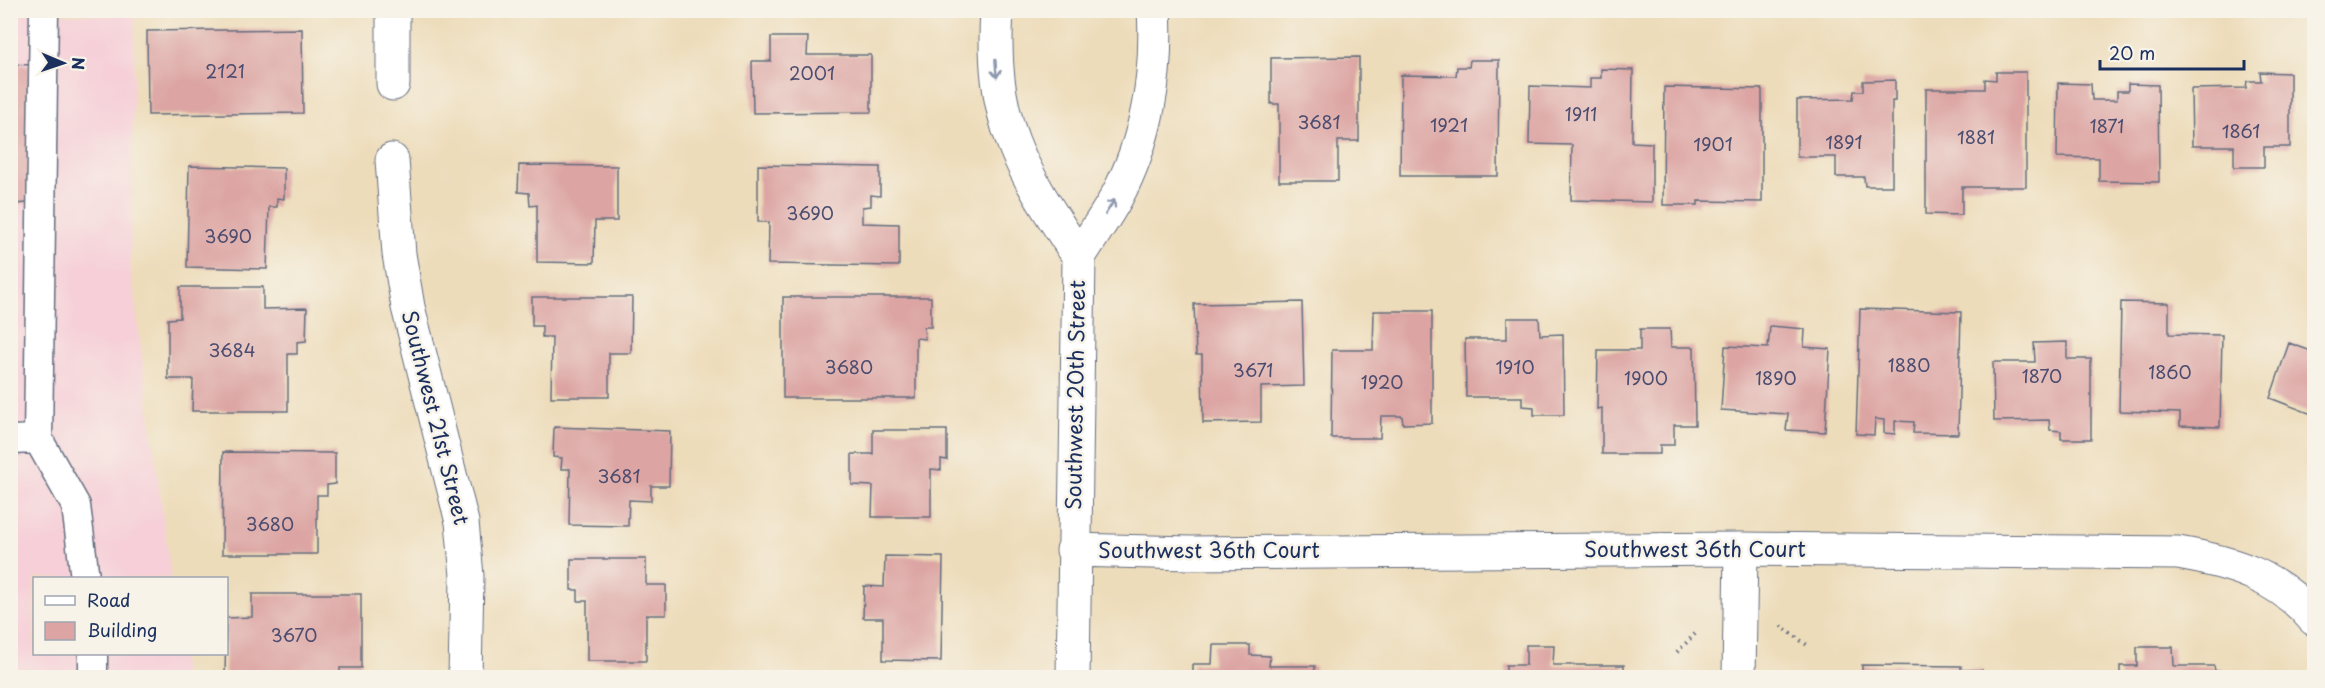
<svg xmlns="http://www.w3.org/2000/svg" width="2325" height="688" viewBox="0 0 2325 688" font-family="'Playpen Sans',sans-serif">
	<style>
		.built { fill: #f6cfd8 }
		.building { fill: #dca4a3 }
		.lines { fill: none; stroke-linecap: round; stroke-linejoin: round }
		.service-casing { stroke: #646c7e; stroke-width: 31 }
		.minor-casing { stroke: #646c7e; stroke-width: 35 }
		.path { stroke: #646c7e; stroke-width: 4; stroke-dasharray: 1.5 4.5; stroke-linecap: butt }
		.service { stroke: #fff; stroke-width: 28 }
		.minor { stroke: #fff; stroke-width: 33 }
		.oneway { stroke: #8d97ae }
		.labels { text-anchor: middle; stroke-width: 5; stroke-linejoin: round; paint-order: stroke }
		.number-label { font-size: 18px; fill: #4b4c6f }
		.street-label { font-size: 21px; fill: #1b2f5e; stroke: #f7f3e8 }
	</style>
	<rect width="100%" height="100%" fill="#f7f3e8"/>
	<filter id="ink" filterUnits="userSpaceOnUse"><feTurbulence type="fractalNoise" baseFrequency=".0167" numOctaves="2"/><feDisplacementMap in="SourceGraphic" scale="12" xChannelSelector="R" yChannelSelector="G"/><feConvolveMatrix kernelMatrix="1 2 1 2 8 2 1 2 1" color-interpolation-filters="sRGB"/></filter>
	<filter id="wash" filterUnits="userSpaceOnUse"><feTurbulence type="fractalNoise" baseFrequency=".008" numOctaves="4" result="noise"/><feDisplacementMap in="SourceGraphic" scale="24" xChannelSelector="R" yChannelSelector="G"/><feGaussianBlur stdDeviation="1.35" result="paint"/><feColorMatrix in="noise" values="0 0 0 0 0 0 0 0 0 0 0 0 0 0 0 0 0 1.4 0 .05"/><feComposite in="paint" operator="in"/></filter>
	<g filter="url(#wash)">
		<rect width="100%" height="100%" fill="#eddcba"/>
		<path class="built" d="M 11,14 L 135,15 L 130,265 L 171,578 L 34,578 L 34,654 L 181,654 L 184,677 L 11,678 Z"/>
		<g id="blocks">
			<path class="building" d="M 302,29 L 303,113 L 148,115 L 147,31 Z
				M 771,37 L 808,37 L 807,55 L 871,55 L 871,112 L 753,113 L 752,61 L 771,61 Z
				M 1359,57 L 1359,141 L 1338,141 L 1338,181 L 1279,181 L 1279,104 L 1271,104 L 1271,58 Z
				M 1470,60 L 1499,60 L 1498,176 L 1400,176 L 1401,75 L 1456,76 L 1457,67 L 1469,67 Z
				M 10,64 L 30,65 L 27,203 L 14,204 L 12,282 Z
				M 1601,69 L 1633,70 L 1632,142 L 1652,143 L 1652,202 L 1571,200 L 1572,145 L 1529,144 L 1530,86 L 1590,88 L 1590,78 L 1601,78 Z
				M 1996,72 L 2026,72 L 2026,187 L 1962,187 L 1962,215 L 1926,214 L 1926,89 L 1985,89 L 1985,79 L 1996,80 Z
				M 2260,72 L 2290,73 L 2290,147 L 2264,147 L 2264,167 L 2234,167 L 2234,146 L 2192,146 L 2191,89 L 2246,88 L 2247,81 L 2261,81 Z
				M 1895,80 L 1895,101 L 1892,101 L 1892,186 L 1865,186 L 1864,177 L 1836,177 L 1836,157 L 1797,157 L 1797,100 L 1853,99 L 1854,91 L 1863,91 L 1863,81 Z
				M 2058,83 L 2091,84 L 2092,100 L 2117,100 L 2117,91 L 2128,91 L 2128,84 L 2158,85 L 2159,182 L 2099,181 L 2099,158 L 2057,157 Z
				M 1664,87 L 1762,89 L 1762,202 L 1698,201 L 1698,205 L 1663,205 Z
				M 519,165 L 617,166 L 617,221 L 595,221 L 594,263 L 537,262 L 537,205 L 530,206 L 529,193 L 518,192 Z
				M 758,165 L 880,167 L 880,196 L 871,195 L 871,206 L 862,207 L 862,223 L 899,224 L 899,266 L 768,264 L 769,222 L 758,222 Z
				M 189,166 L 284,168 L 284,199 L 277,198 L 277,207 L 269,207 L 267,269 L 187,267 Z
				M 180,287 L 263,287 L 263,309 L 307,308 L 306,341 L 297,342 L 297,354 L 288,354 L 288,411 L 192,411 L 193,379 L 168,379 L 168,319 L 180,318 Z
				M 532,297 L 632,297 L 631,353 L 609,353 L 609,397 L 551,397 L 552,337 L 542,337 L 542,326 L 532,326 Z
				M 783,297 L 931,297 L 931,327 L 924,327 L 925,339 L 916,338 L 916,398 L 783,398 Z
				M 1302,302 L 1304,386 L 1261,387 L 1261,422 L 1203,423 L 1202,355 L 1196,355 L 1194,304 Z
				M 2121,302 L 2169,303 L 2169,334 L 2222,335 L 2220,427 L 2180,426 L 2180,413 L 2119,411 Z
				M 1860,309 L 1961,312 L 1958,434 L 1913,433 L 1914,422 L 1895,421 L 1895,434 L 1884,433 L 1884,420 L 1875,419 L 1874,435 L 1856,434 Z
				M 1374,311 L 1432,311 L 1432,423 L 1403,424 L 1402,416 L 1381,416 L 1380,438 L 1331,438 L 1332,350 L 1373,350 Z
				M 1507,318 L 1539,318 L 1540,335 L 1563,334 L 1564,415 L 1534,415 L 1534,407 L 1522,406 L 1522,397 L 1466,397 L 1465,339 L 1507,339 Z
				M 1770,326 L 1805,329 L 1804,347 L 1830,349 L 1825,432 L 1786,430 L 1788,414 L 1721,410 L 1725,346 L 1768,348 Z
				M 1640,329 L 1670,329 L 1671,347 L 1694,347 L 1695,425 L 1674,425 L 1674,445 L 1660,445 L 1660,454 L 1602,454 L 1602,408 L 1597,409 L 1598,350 L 1640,350 Z
				M 2067,342 L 2067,359 L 2091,359 L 2091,439 L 2061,439 L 2061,431 L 2050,430 L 2049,420 L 1994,421 L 1993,362 L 2035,362 L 2034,343 Z
				M 2289,343 L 2314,352 L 2314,415 L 2270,398 Z
				M 554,427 L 670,431 L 669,486 L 651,486 L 651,501 L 629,500 L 628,526 L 569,525 L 570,469 L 561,469 L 562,458 L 553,457 Z
				M 873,430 L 947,430 L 947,460 L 941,459 L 941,470 L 931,469 L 931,517 L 872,517 L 873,486 L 852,485 L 852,454 L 873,454 Z
				M 223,452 L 335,453 L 335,484 L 327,485 L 327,495 L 317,495 L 317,554 L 222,554 Z
				M 885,556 L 943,557 L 941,661 L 883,660 L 883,618 L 863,618 L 864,586 L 884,587 Z
				M 571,559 L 646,559 L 646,585 L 666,585 L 666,615 L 646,615 L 646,661 L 587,661 L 587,601 L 578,601 L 578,590 L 571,590 Z
				M 252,594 L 361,594 L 361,668 L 340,668 L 340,678 L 225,678 L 226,618 L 252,617 Z
				M 1213,645 L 1250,645 L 1250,655 L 1270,656 L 1269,666 L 1315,666 L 1314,678 L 1193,678 L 1193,664 L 1212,664 Z
				M 1526,645 L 1554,645 L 1553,665 L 1624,665 L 1624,678 L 1506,678 L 1506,665 L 1526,665 Z
				M 2137,647 L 2173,647 L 2174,666 L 2214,666 L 2215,671 L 2239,671 L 2239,678 L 2120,678 L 2120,666 L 2137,666 Z
				M 1862,665 L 1961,666 L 1961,670 L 1982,670 L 1982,678 L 1862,678 Z"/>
		</g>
	</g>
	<g filter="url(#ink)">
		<use href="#blocks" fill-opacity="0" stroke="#646c7e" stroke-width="1.5"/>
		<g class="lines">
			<defs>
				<path id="service" d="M 44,10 L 38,439 L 76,506 L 85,578
					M 10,440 L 38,439
					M 93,654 L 93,678"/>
				<path id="minor" d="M 393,10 L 393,84
					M 997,10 C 990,123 1020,167 1079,257
					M 392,160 L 399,254 L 408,307 L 462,522 L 467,576 L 465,678
					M 1073,550 L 1190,553 L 1741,549 L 2178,553 C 2231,562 2279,576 2314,619
					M 1073,678 L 1079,257 C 1091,237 1105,218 1116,198 C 1147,141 1158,74 1154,10
					M 1739,678 L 1741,549"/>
			</defs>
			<use href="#service" class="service-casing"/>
			<use href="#minor" class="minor-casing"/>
			<path class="path" d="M 1039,14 L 1101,14
				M 1781,626 L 1807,645
				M 1677,652 L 1697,632"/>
			<use href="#service" class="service"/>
			<use href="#minor" class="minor"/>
		</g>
		<defs><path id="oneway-shaft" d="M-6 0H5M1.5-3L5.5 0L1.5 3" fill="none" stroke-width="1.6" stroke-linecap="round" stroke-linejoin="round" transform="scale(1.5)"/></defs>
		<g class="oneway">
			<use href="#oneway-shaft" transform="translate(996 69) rotate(86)"/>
			<use href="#oneway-shaft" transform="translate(1110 207) rotate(-58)"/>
		</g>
	</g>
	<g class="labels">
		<g class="number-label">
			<text x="225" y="78">2121</text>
			<text x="812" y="80">2001</text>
			<text x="1581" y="121">1911</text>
			<text x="1319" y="129">3681</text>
			<text x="1449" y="132">1921</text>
			<text x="2107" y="133">1871</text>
			<text x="2241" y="138">1861</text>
			<text x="1976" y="144">1881</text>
			<text x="1844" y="149">1891</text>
			<text x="1713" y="151">1901</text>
			<text x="810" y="220">3690</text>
			<text x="228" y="243">3690</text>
			<text x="232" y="357">3684</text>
			<text x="1909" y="372">1880</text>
			<text x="849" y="374">3680</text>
			<text x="1515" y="374">1910</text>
			<text x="1253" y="377">3671</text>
			<text x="2170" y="379">1860</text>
			<text x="2042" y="383">1870</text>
			<text x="1646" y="385">1900</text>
			<text x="1776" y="385">1890</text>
			<text x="1382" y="389">1920</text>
			<text x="619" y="483">3681</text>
			<text x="270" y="531">3680</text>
			<text x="294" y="642">3670</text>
		</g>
		<g class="street-label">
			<text transform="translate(1076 395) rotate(-89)" y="7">Southwest 20th Street</text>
			<text transform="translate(435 418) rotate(76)" y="7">Southwest 21st Street</text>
			<text x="1695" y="557">Southwest 36th Court</text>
			<text x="1209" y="558">Southwest 36th Court</text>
		</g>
	</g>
	<rect width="2325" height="688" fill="none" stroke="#f7f3e8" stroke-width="36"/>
	<rect x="33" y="577" width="195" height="78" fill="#f7f3e8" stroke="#9fa5b1" stroke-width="1.5"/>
	<rect x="45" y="596" width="30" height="9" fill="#ffffff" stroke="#9fa5b1" stroke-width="1.5"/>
	<text x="87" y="607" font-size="18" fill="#1b2f5e">Road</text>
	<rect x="45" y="622" width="30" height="18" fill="#dca4a3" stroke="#9fa5b1" stroke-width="1.5"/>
	<text x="87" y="637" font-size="18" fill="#1b2f5e">Building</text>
	<g transform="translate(63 63) rotate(92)" stroke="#f7f3e8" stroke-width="4.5" paint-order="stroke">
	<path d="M0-4.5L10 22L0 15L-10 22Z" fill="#1b2f5e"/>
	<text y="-9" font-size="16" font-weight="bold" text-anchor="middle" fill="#1b2f5e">N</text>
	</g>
	<path d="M2100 60v9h144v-9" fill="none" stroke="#1b2f5e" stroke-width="3"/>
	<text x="2109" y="60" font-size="18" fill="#1b2f5e" stroke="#f7f3e8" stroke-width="4.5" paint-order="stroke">20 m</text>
</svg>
